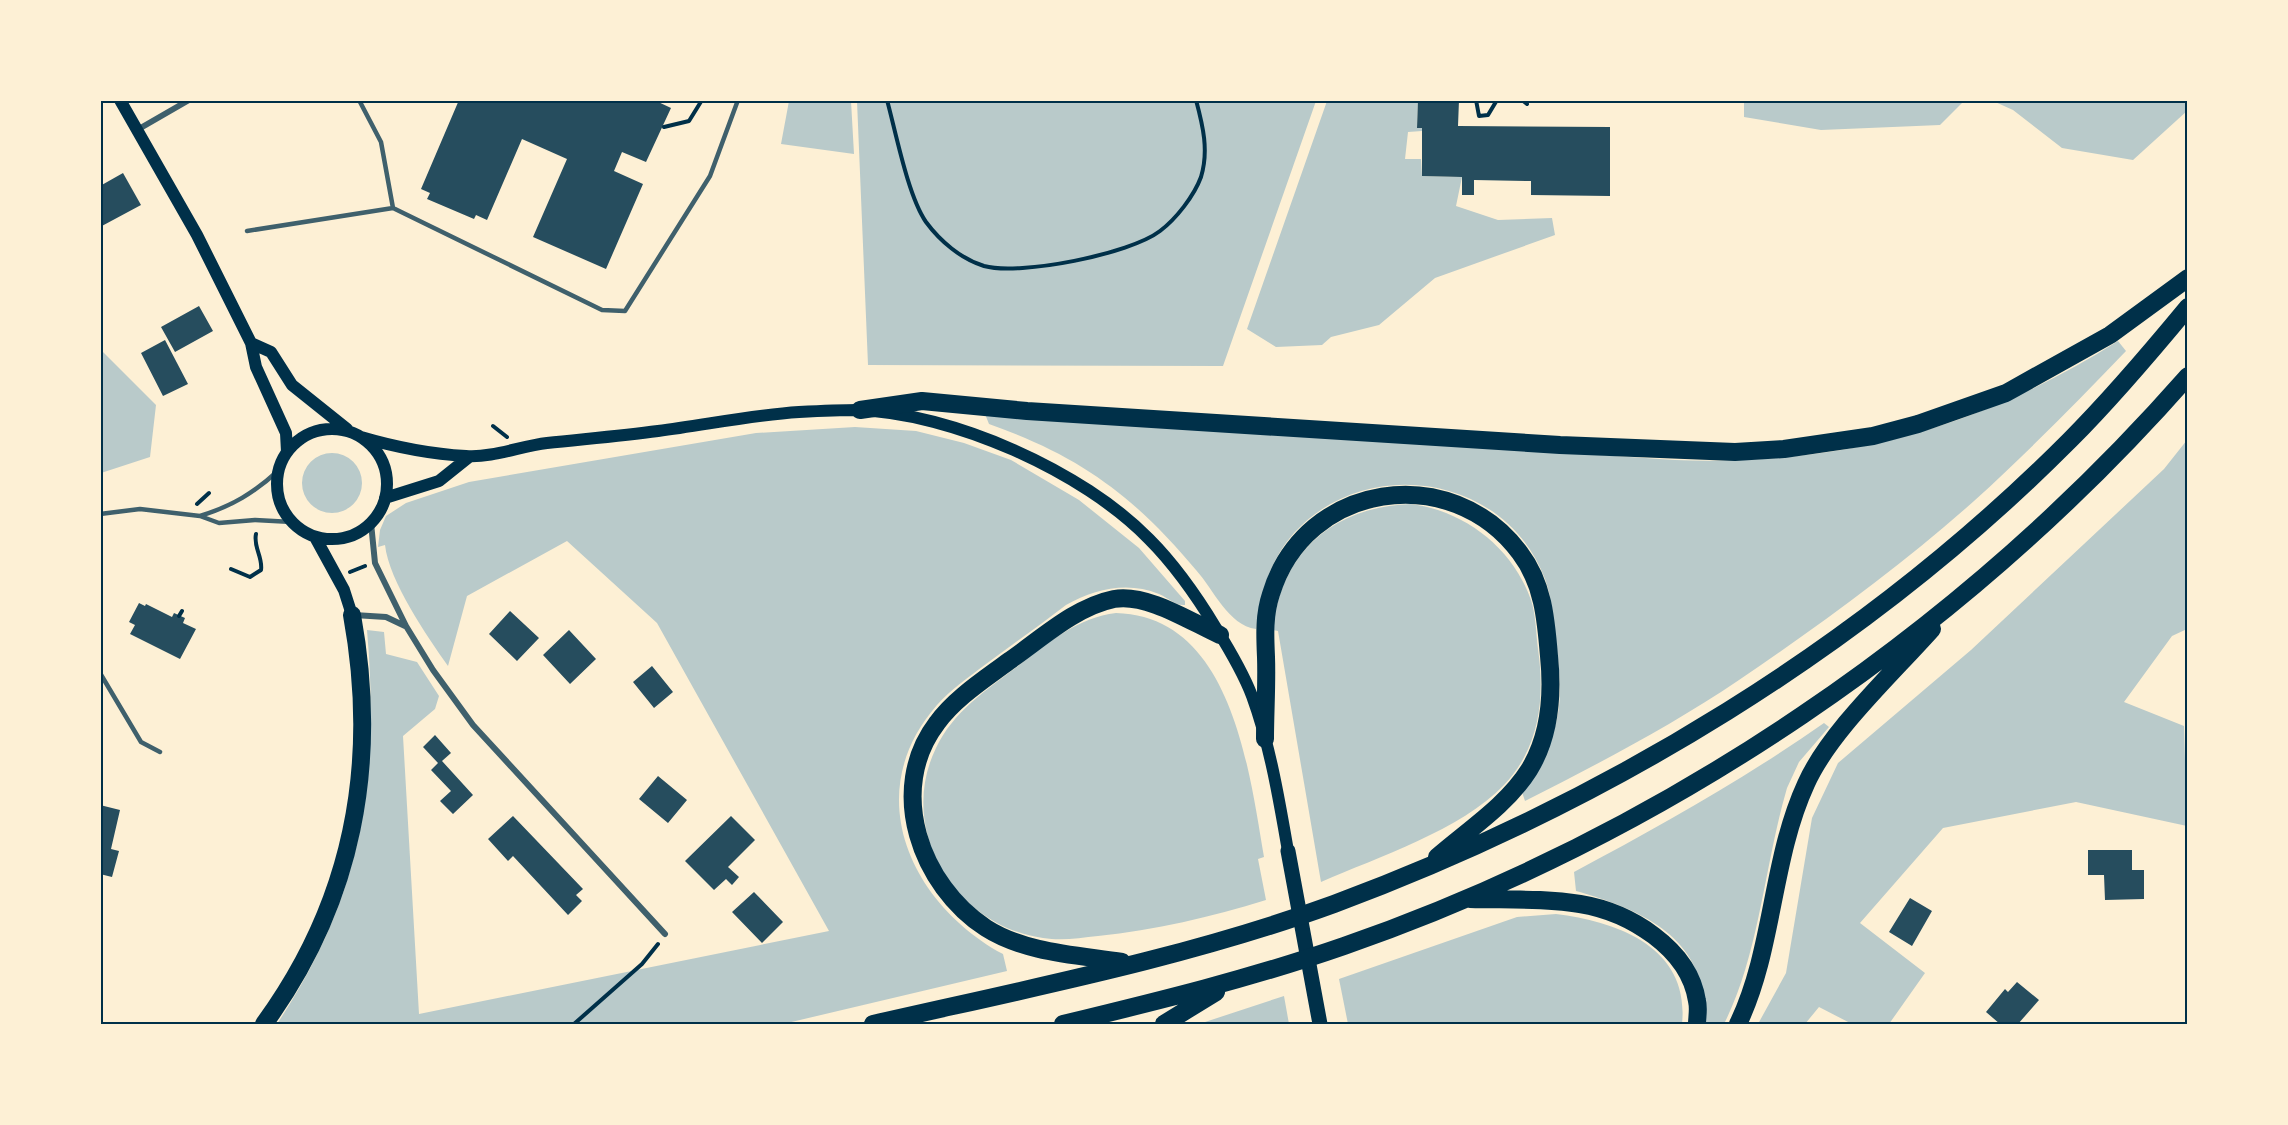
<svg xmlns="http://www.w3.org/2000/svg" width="2288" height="1125" viewBox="0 0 2288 1125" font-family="Jost,sans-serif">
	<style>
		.green { fill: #b9caca }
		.building { fill: #264d5e }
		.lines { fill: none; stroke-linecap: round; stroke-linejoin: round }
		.path { stroke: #003049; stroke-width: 4 }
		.service { stroke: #3f606c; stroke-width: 4.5 }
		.minor { stroke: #3f606c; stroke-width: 6 }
		.secondary { stroke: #003049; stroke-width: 12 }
		.primary { stroke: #003049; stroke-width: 15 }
		.motorway { stroke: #003049; stroke-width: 18 }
		.neatline { fill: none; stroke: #003049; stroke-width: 2 }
	</style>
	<rect width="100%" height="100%" fill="#fdf0d5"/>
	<path class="green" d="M 789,101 L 851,101 L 854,154 L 781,144 Z
		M 857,101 L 1316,101 L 1223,366 L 868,365 Z
		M 1327,101 L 1418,101 L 1417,128 L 1422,128 L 1422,131 L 1408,132 L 1405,159 L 1421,159 L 1422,176 L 1462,177 L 1456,206 L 1498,220 L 1552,218 L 1555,235 L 1435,278 L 1379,325 L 1331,337 L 1322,345 L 1276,347 L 1247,329 Z
		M 1744,101 L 1744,100 L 1964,101 L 1940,125 L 1821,130 L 1744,117 Z
		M 1993,101 L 2187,101 L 2187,111 L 2133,160 L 2062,148 L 2013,110 Z
		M 2118,341 L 2126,351 C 2077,402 2027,453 1974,501 C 1901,566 1820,625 1739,680 C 1671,726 1598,764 1525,801 L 1522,792 C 1533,771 1550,746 1556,723 C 1563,696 1559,668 1556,641 C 1554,620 1552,599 1545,579 C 1506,475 1367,453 1294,533 C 1270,560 1260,594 1256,629 C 1228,625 1214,590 1196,570 C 1134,496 1080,456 989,424 L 985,414 L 1675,460 C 1840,466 1979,429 2118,341 Z
		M 101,350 L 156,405 L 150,457 L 101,473 Z
		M 855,427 L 916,431 L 964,443 L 1011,460 L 1079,500 L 1139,548 L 1185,601 L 1185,605 C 1175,606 1167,597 1159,594 C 1127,581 1095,589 1066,605 C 1040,625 1013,644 986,664 C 969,677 951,689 937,705 C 859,794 911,904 1003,954 L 1007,971 L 783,1024 L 277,1024 C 362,896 380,782 367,630 L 384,632 L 386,654 L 417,662 L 439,696 L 435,709 L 403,736 L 419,1014 L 829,931 L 657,623 L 567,541 L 467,596 L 448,666 C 427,636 389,581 385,545 L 378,547 L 380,530 L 386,516 L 406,503 L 469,482 L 756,433 Z
		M 2187,440 L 2187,629 L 2172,636 L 2124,702 L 2184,726 L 2187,826 L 2076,802 L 1943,828 L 1860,923 L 1925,973 L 1889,1024 L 1852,1024 L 1819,1007 L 1805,1024 L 1758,1024 L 1786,973 L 1812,818 L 1838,763 L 1971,650 L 2164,469 Z
		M302 483a30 30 0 1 1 60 0a30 30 0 1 1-60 0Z
		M 1410,504 C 1464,510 1513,548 1531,600 C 1536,615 1536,634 1538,649 C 1545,698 1540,747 1504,785 C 1461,830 1378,857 1321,882 L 1278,631 L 1273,630 C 1280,553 1333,507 1410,504 Z
		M 1116,613 C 1232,616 1249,770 1264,857 L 1258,859 L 1266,900 C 1211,917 1155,930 1098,936 C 1079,938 1062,941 1043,938 C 956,926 896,830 936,748 C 953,712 986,690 1018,666 C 1047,643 1079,617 1116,613 Z
		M 1824,723 L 1829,727 L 1799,762 L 1787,788 C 1764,866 1760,952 1724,1024 L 1703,1024 C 1702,1012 1703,999 1701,988 C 1691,929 1626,905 1576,891 L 1574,872 C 1660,826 1744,779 1824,723 Z
		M 1556,914 C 1618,922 1690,947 1682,1024 L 1348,1024 L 1339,979 L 1517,917 Z
		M 1284,996 L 1289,1024 L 1199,1024 Z"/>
	<path class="building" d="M 459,100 L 654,100 L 671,108 L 646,162 L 622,152 L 614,171 L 643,184 L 606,269 L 533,237 L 567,159 L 522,139 L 487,220 L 476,215 L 474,219 L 427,199 L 430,193 L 421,189 Z
		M 1418,100 L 1459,100 L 1458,126 L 1610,127 L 1610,196 L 1531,195 L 1531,181 L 1474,180 L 1474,195 L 1462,195 L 1462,177 L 1422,176 L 1422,128 L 1417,128 Z
		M 123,173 L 141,205 L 100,227 L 100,186 Z
		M 199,306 L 213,331 L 175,352 L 161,327 Z
		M 165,340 L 188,384 L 163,396 L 141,353 Z
		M 139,603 L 145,606 L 146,604 L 172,617 L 174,613 L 185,618 L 183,623 L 196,629 L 180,659 L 130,634 L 135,625 L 129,622 Z
		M 510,611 L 539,638 L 517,661 L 489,634 Z
		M 569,630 L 596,659 L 570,684 L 543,655 Z
		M 652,666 L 673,692 L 654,708 L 633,682 Z
		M 435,735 L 451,753 L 442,761 L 473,795 L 453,814 L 440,801 L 451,791 L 431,770 L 438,763 L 423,747 Z
		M 658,776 L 687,800 L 668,823 L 639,799 Z
		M 100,805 L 120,810 L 111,849 L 119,851 L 112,877 L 100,874 Z
		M 513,816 L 583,889 L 576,895 L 582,901 L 568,915 L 513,856 L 508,861 L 488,839 Z
		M 731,816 L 755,840 L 728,867 L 739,877 L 732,885 L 726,879 L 714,890 L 685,861 Z
		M 2088,850 L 2132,850 L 2132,870 L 2144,870 L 2144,899 L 2105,900 L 2104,875 L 2088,875 Z
		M 754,892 L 783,922 L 762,943 L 732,912 Z
		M 1910,898 L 1932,911 L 1912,946 L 1889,932 Z
		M 2017,982 L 2039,1000 L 2018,1024 L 2000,1024 L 1986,1012 L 2005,989 L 2008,992 Z"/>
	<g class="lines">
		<path class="path" d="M 887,100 C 896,133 908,196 926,222 C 940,241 961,259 984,266 C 1020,276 1130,254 1160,231 C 1176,219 1194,196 1201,177 C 1209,151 1203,126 1196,100
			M 1476,100 L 1479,116 L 1488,115 L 1497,100
			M 1522,100 L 1527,104
			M 664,127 L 689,121 L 702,100
			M 493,426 L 507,437
			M 197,504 L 209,493
			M 231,569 L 250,577 L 261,570 C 263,557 253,547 256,534
			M 350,572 L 365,566
			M 179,616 L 182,611
			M 574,1024 L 642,964 L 658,944"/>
		<path class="service" d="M 359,100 L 381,142 L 393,208
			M 247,231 L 393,208 L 602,310 L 625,311 L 710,176 L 738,100
			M 100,514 L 140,509 L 200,516 L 219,523 L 255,520 L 292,522
			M 200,516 C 232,506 254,493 279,470
			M 100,673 L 141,742 L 160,752"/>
		<path class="minor" d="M 137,130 L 189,100
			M 371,523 L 375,563 L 406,626 L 433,670 L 473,725 L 665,934
			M 354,615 L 386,617 L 405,626"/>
		<path class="secondary" d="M 120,100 L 197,235 L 251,343 L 256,367 L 286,433 L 287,452
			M 251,343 L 271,352 L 292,385 L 347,429
			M277 484a55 55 0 1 1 110 0a55 55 0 1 1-110 0Z
			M 361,437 C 395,447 430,454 466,456 C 492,458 521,446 547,443 C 584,439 621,436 658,431 C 705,425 752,415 799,412 C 818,411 838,410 858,410 C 952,413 1083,471 1149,539 C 1176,566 1196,595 1216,628 C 1229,649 1243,672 1252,696 C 1270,745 1279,799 1288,851
			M 385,498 L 439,481 L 469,457
			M 315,537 L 344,590 L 352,615"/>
		<path class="primary" d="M 1288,851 L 1320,1024"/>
		<path class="motorway" d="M 860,410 L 922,401 L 1027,411 L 1560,445 L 1735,452 L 1784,449 L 1873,436 L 1918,424 L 2006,393 L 2110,335 L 2188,278
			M 1265,739 C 1265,712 1267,684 1266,657 C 1265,635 1264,615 1271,594 C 1305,482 1451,460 1520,553 C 1543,583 1546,619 1549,656 C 1553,695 1550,736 1529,770 C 1507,805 1468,830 1437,857
			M 1470,899 C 1506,900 1544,898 1580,904 C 1629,912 1689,948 1697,1001 C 1699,1009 1697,1017 1697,1024
			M 1122,962 C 1078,955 1025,953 986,928 C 921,886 886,790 937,723 C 955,698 985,679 1009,661 C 1041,639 1075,607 1114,599 C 1147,593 1191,622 1220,635
			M 264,1024 C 353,902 379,763 352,615
			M 873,1024 C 1026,989 1186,958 1334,904 C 1606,803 1865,646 2070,440 C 2112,398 2150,353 2188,307
			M 1063,1024 C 1158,1001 1252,978 1344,946 C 1666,834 1963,632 2188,376
			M 1164,1024 L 1216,992
			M 1738,1024 C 1774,949 1771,860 1806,784 C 1829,732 1893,673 1932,629"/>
	</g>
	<rect width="2288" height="1125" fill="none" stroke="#fdf0d5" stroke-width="204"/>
	<rect x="102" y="102" width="2084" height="921" class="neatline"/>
</svg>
